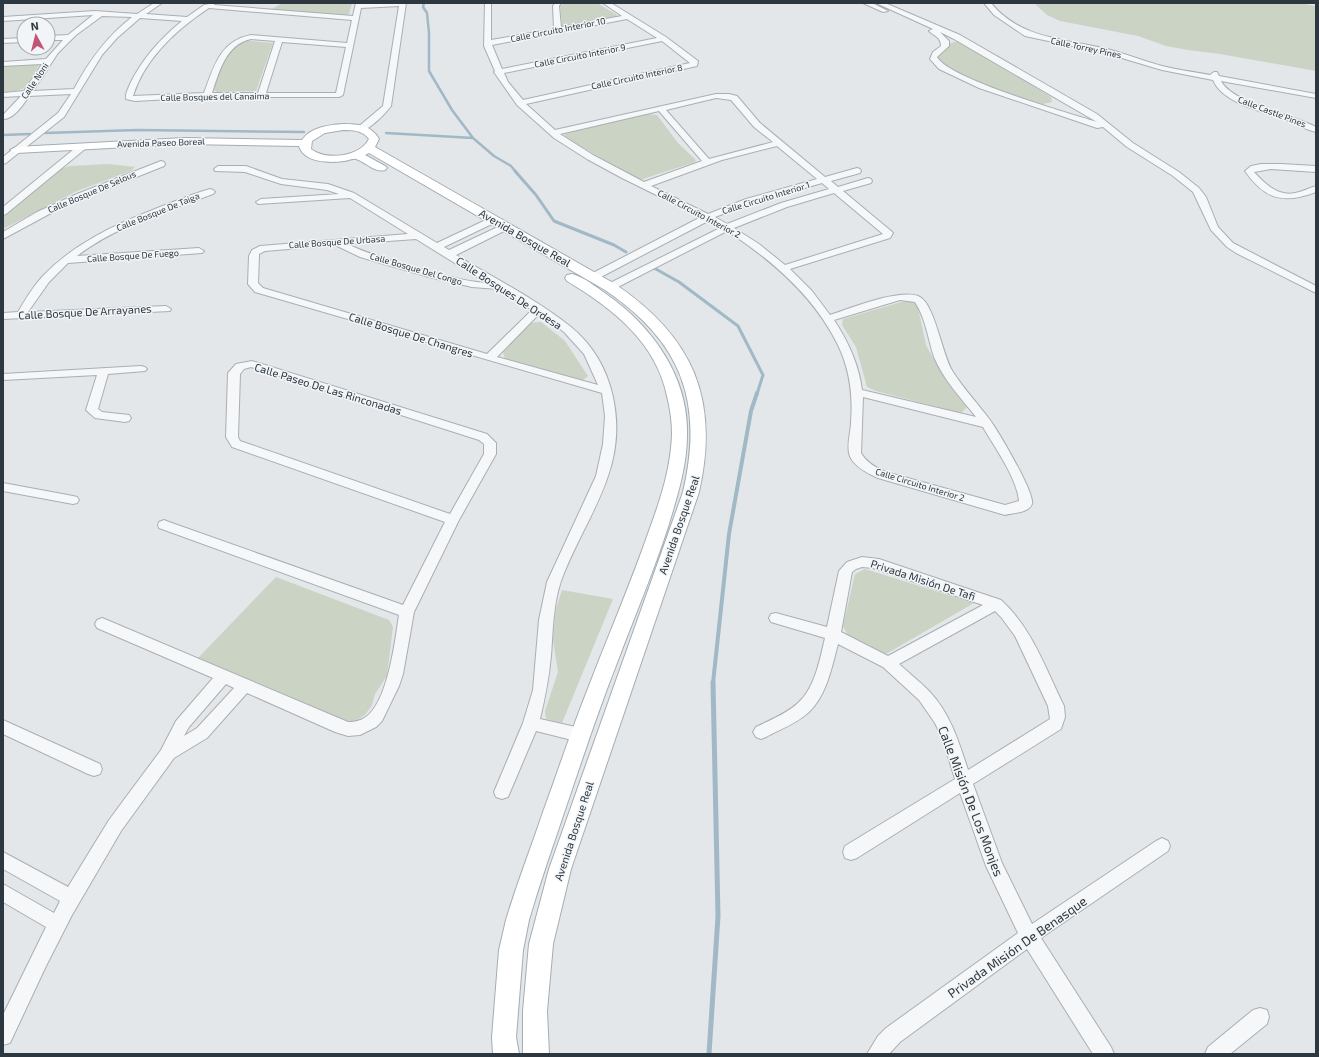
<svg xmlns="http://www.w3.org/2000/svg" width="1319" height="1057" viewBox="0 0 1319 1057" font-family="'Exo 2',sans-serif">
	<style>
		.green { fill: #cbd3c5 }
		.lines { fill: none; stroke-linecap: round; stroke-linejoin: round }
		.stream-far3 { stroke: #a1b9c6; stroke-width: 2.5 }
		.stream-far2 { stroke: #a1b9c6; stroke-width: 3 }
		.stream-far1 { stroke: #a1b9c6; stroke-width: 4 }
		.stream { stroke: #a1b9c6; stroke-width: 5 }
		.minor-casing { stroke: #a8afb4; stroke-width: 2 }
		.major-casing { stroke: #a3adb4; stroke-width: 2 }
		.minor { fill: #f5f7f8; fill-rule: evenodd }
		.major { fill: #fff; fill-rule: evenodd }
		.labels { text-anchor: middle; stroke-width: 3; stroke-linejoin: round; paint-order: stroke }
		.far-street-label { font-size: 9px; fill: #2c3740; stroke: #f2f5f7 }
		.street-label { font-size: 11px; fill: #2c3740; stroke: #f2f5f7 }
		.near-street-label { font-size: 13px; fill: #2c3740; stroke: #f2f5f7 }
	</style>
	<rect width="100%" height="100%" fill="#e3e7ea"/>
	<path class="green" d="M 282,3 L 352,3 L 349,14 L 345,16 L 273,10 L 272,9 Z
		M 567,3 L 597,3 L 617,15 L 616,17 L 564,27 L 562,26 L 560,5 Z
		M 1034,3 L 1299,3 L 1316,6 L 1316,71 L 1220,54 L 1188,50 L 1166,46 L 1138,36 L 1060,21 L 1047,15 Z
		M 241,40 L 273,43 L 256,91 L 217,92 L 214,90 C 220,64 223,60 241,40 Z
		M 958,41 L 1051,97 L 1052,102 L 1043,104 L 1033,103 L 960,76 L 935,59 L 945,50 L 948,44 Z
		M 36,64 L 39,65 L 25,88 L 16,91 L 3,92 L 3,66 Z
		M 648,114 L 657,115 L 678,143 L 696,160 L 695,162 L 640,180 L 564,137 L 566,133 Z
		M 109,164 L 135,167 L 131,171 L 77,191 L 3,229 L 3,217 L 60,169 L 70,166 Z
		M 905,301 L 917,303 L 926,345 L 940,371 L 967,407 L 961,413 L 876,391 L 867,387 L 856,347 L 842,325 L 843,319 Z
		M 541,322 L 565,341 L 588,376 L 583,380 L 505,359 L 503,352 L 529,323 Z
		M 865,569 L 974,603 L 886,654 L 847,634 L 843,626 L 855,574 Z
		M 276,577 L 389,620 L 393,627 L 387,676 L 375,694 L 372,705 L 365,715 L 353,722 L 339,718 L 198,658 Z
		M 562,590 L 613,599 L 562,723 L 546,719 L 545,711 L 558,672 L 553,640 L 556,609 Z"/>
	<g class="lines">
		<path class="stream-far3" d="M 424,3 L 423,7 L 427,13 L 429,33 L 429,71 L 452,110 L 473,138 L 494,156 L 511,166 L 516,172
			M 45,133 L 137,130 L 304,132
			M 386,133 L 473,138
			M 3,135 L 30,134"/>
		<path class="stream-far2" d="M 515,171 L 536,195 L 554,221 L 614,245 L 626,252
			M 654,268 L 679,282 L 738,326 L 763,375 L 757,394"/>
		<path class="stream-far1" d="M 713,683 L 729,534 L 751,411 L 757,393"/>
		<path class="stream" d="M 709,1054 L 718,916 L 713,682"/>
		<defs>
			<path id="minor" d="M 154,3 L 162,3 L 146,14 L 187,17 L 204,5 L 215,3 L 214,5 L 353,16 L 356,3 L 406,3 L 391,106 C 386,113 367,133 358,131 L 357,129 L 358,127 L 383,106 L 399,6 L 361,8 L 343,95 L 339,97 L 207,97 L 135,101 L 126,99 C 125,94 128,89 130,84 C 142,59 161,38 182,21 L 140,18 L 117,38 L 102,55 L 64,117 L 6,163 L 3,164 L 3,157 L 58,113 L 71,94 L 29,96 C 24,104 13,120 3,119 L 3,115 L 21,96 L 3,97 L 3,93 L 24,91 L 42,64 L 3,66 L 3,62 L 46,59 L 63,40 L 48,40 L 48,36 L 68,35 L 93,15 L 3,21 L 3,17 L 95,11 L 137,14 ZM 209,8 L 352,20 L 347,43 L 251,35 C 220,41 214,66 204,93 L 133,96 C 145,58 177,29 209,8 ZM 102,16 L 132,17 C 106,37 89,61 74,89 L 33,91 L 58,53 L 76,35 ZM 251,39 L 275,41 L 258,93 L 212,93 C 219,72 226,44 251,39 ZM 282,42 L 346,47 L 336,93 L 266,93 Z
				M 485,3 L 491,3 L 491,40 L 554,29 L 553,6 L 555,3 L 561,3 L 559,6 L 561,27 L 622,16 L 603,3 L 611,3 L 666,37 L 698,61 L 697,66 L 526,104 L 555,130 L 716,94 L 729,94 L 737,96 L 760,123 L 825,177 L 857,168 L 860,169 L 861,171 L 860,173 L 831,181 L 838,187 L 868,178 L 871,179 L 872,181 L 871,183 L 843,191 L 891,231 L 893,233 L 890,238 L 790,269 L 812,291 L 830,315 C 851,308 898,289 918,296 C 935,302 942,356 953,372 C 964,389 978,404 990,420 C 998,431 1035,493 1032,504 C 1029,513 1012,513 1005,515 L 878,478 C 867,473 851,465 849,453 C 847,443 851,431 851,422 C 853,395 850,370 838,345 C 814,296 772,260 727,231 L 614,289 L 610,290 L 605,287 L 606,285 L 720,228 L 708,221 L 597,279 L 589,279 L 588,277 L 589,275 L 701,217 L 622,178 L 587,159 L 554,138 L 517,105 L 494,72 L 495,71 L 484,46 ZM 627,19 L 657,38 L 502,69 L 492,45 ZM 662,41 L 690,63 L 523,100 L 508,82 L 504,73 ZM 716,98 L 731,100 L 754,127 L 773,142 L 709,159 L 666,110 ZM 659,111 L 702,161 L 644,182 L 593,155 L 560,134 ZM 777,146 L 817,179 L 746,199 L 708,214 L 651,186 L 722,160 ZM 822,183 L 829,189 L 781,203 L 727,224 L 715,217 L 752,203 ZM 834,193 L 883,234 L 785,265 L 759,244 L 734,228 L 787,207 ZM 900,300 L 915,302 C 926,319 928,339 934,357 C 943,379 961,398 976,417 L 862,390 C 859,365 848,341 834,320 ZM 863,397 L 983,427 C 995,448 1017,478 1019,501 L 1005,505 L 886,472 C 876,468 867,463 861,453 Z
				M 863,3 L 872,3 L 888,11 L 883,12 Z
				M 876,3 L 885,3 L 960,35 L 1097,114 L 1133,143 L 1179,172 L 1199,188 L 1206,197 L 1218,227 L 1233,243 L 1316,286 L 1316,293 L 1236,253 L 1227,247 L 1211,230 L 1193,192 L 1173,176 L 1127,147 L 1103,127 L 1097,128 L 979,88 L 939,69 L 930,59 L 933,52 L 941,46 C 941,37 934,36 929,31 L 933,29 ZM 940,32 L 954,39 L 1097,122 C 1068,113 949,79 937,57 L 949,46 L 949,41 Z
				M 984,3 L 991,3 C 1020,39 1065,39 1107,49 C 1126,54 1144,61 1162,66 C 1178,70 1195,72 1210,75 L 1214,72 L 1217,72 L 1219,76 L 1316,94 L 1316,98 L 1221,81 C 1232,103 1293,115 1316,127 L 1316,132 C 1306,130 1297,124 1287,120 C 1265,112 1223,104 1213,80 L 1162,70 L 1105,53 L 1025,36 L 994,15 Z
				M 24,38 L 24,42 L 3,43 L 3,39 Z
				M 82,144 L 86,147 L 85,149 L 6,214 L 3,215 L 3,207 L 79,145 Z
				M 161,161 L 164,162 L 165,164 L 164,166 L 64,206 L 3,239 L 3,232 L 37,212 L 77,194 Z
				M 1261,164 L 1281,164 L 1316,166 L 1316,172 L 1271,169 L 1254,172 C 1264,183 1278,197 1295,193 C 1302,192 1309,188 1316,186 L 1316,192 C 1284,204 1265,200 1245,171 L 1251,166 Z
				M 218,166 L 246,166 L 282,179 L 328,184 L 354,193 L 437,243 L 490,218 L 496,218 L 498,220 L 496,222 L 444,247 L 449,250 L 502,225 L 508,225 L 510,227 L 508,229 L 456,255 C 494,278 536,299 571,327 C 615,363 626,425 608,476 C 596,512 574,545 561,581 C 553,605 553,631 551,656 C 549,678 545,698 540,719 L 580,728 L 585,730 L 588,735 L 585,740 L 580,742 L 536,731 L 508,797 L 502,799 L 496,797 L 494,792 L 523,723 L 533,690 L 539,620 L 547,582 L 596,476 L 603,444 L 605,416 L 602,393 L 255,292 L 248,284 L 249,256 L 252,250 L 260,246 L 408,234 L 350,198 L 258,204 L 256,202 L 261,199 L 339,194 L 327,190 L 281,184 L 245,172 L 215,171 L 214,169 ZM 416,239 L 487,283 C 459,281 432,272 406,265 C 386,259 366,253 347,244 ZM 335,245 L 360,257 L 429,277 L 472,287 L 498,289 L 532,310 L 487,354 L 263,288 L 258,283 L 259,256 L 259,254 L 265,251 ZM 539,314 L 564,332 L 584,354 L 598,385 L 497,357 Z
				M 210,189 L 213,190 L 215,192 L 213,194 C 167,211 116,226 77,256 L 199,248 L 204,251 L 202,253 L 68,263 L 49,282 L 28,312 L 166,306 L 171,309 L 170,311 L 3,319 L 3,313 L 18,312 C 25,300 32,288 42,277 C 73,244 114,225 155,209 C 173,202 192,194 210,189 Z
				M 252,361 L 487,434 L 496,443 L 496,454 L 459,520 L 414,612 L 403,674 L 399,686 L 382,721 L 376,727 L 360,735 L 348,736 L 335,732 L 247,693 L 207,738 L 174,758 L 121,831 L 72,915 L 46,966 L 10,1043 L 3,1045 L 3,1015 L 46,927 L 3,902 L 3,884 L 54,913 L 60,901 L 3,869 L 3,852 L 68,887 L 109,820 L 161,750 L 176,721 L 213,678 L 97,628 L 95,624 L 97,620 L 102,618 L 107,620 L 348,722 C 355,722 360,721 366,717 C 388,701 395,641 399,615 L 159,528 L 158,525 L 159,522 L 164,520 L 169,522 L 403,605 L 445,522 L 232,447 L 226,437 L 228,373 L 236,364 ZM 251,367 L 479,440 L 484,444 L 484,454 L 450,514 L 240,441 L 238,437 L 240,374 L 244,369 ZM 226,684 L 234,688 L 197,728 L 184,736 L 189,727 Z
				M 141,366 L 145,367 L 147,369 L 145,371 L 108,374 L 98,409 L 102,412 L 129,415 L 131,418 L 129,421 L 125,422 L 95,418 L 86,410 L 97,375 L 3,380 L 3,374 Z
				M 3,483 L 73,496 L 77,497 L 79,500 L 77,503 L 73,504 L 3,491 Z
				M 862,557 L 879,559 L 1001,600 C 1032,628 1046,670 1064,706 L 1065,717 L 1061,729 L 973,784 L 1002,863 L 1032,924 L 1156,841 L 1162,838 L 1168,841 L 1170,846 L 1168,851 L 1041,938 L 1111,1047 L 1114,1054 L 1093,1054 L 1027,949 L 900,1042 L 889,1054 L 867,1054 L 878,1036 L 886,1028 L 1018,933 L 986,866 L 960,793 L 857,858 L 851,860 L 845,858 L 843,852 L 845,846 L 955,779 L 943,740 L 935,723 L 919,700 L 883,667 L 838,644 C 832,666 827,695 809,712 C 797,723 781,729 766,737 L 761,739 L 756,737 L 753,732 L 756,727 C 770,720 786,714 798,703 C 815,688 820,659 825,638 L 771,622 L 769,618 L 771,614 L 776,613 L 827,627 L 839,571 L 847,562 ZM 862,567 L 873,568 L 983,605 L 888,656 L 841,632 L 852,572 L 856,569 ZM 995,611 L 1001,617 L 1015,636 L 1048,706 L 1050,719 L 968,770 C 959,742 950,713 929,691 C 919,681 909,673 899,664 Z
				M 3,720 L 100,764 L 102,769 L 100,774 L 94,776 L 88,774 L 3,734 Z
				M 1260,1008 L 1267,1010 L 1269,1017 L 1267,1024 L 1230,1054 L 1205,1054 L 1208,1047 L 1253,1010 Z"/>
			<path id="major" d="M 343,124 C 358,124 371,125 379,139 L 375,147 L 615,284 C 693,337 720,399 699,492 L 571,869 L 553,944 L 547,1011 L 549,1054 L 523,1054 L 523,1011 L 529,944 L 549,869 L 683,492 C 704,402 682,342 605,290 L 369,153 L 365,155 L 385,166 L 387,168 L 385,170 C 374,173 366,162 356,159 C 353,158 348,161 344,161 C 330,163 304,163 299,146 L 185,144 L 16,153 L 10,150 L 16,147 L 185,138 L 302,140 C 311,127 329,125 343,124 ZM 343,130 C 353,130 362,130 369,139 C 360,157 326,161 311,149 L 312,141 L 325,133 Z
				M 572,274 C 584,277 596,287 606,294 C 652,326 689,377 687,435 C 687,467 677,497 668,527 C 653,573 634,618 617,663 C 598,711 582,760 565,810 C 553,846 540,882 529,920 L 523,950 L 516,1037 L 519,1054 L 493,1054 L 492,1037 L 499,950 L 506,920 C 517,883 531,848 543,812 C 558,771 571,731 587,691 C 608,636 631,583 650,528 C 661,498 671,467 672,434 C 672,421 670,408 667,396 C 656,342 612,308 567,281 L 565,278 L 567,275 Z"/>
		</defs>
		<use href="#minor" class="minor-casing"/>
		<use href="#major" class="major-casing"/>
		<use href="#minor" class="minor"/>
		<use href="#major" class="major"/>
	</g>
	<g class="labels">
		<g class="far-street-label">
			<text transform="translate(558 30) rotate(-11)" y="3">Calle Circuito Interior 10</text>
			<text transform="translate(1086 48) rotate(12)" y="3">Calle Torrey Pines</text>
			<text transform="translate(580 56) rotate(-11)" y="3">Calle Circuito Interior 9</text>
			<text transform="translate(637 77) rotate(-12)" y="3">Calle Circuito Interior 8</text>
			<text transform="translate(35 81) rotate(-56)" y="3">Calle Noni</text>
			<text transform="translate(215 97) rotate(-1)" y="3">Calle Bosques del Canaima</text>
			<text transform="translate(1272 112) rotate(21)" y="3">Calle Castle Pines</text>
			<text transform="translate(161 143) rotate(-2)" y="3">Avenida Paseo Boreal</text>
			<text transform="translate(92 192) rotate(-23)" y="3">Calle Bosque De Selous</text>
			<text transform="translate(766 198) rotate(-17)" y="3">Calle Circuito Interior 1</text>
			<text transform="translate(158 212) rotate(-22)" y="3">Calle Bosque De Taiga</text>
			<text transform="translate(699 214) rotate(28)" y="3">Calle Circuito Interior 2</text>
			<text transform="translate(337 242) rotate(-4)" y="3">Calle Bosque De Urbasa</text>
			<text transform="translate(133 256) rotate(-4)" y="3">Calle Bosque De Fuego</text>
			<text transform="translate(416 269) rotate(16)" y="3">Calle Bosque Del Congo</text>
			<text transform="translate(920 485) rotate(17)" y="3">Calle Circuito Interior 2</text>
		</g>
		<g class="street-label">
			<text transform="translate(525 238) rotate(30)" y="4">Avenida Bosque Real</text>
			<text transform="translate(509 293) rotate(33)" y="4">Calle Bosques De Ordesa</text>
			<text transform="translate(85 312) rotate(-3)" y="4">Calle Bosque De Arrayanes</text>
			<text transform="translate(411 335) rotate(17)" y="4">Calle Bosque De Changres</text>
			<text transform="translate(328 389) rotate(17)" y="4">Calle Paseo De Las Rinconadas</text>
			<text transform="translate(679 525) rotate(-71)" y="4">Avenida Bosque Real</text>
			<text transform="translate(923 580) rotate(18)" y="4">Privada Misión De Tafi</text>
			<text transform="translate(574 831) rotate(-72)" y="4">Avenida Bosque Real</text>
		</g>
		<g class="near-street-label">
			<text transform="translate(971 801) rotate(69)" y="5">Calle Misión De Los Monjes</text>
			<text transform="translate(1017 947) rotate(-35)" y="5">Privada Misión De Benasque</text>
		</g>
	</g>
	<rect width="1319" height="1057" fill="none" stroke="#2c3740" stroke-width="8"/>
	<g transform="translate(36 36) rotate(353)"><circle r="19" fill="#f2f5f7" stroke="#a3a9ae"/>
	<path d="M0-3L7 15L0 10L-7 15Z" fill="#c25477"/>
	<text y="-6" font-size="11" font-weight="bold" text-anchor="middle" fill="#2c3740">N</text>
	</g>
</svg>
